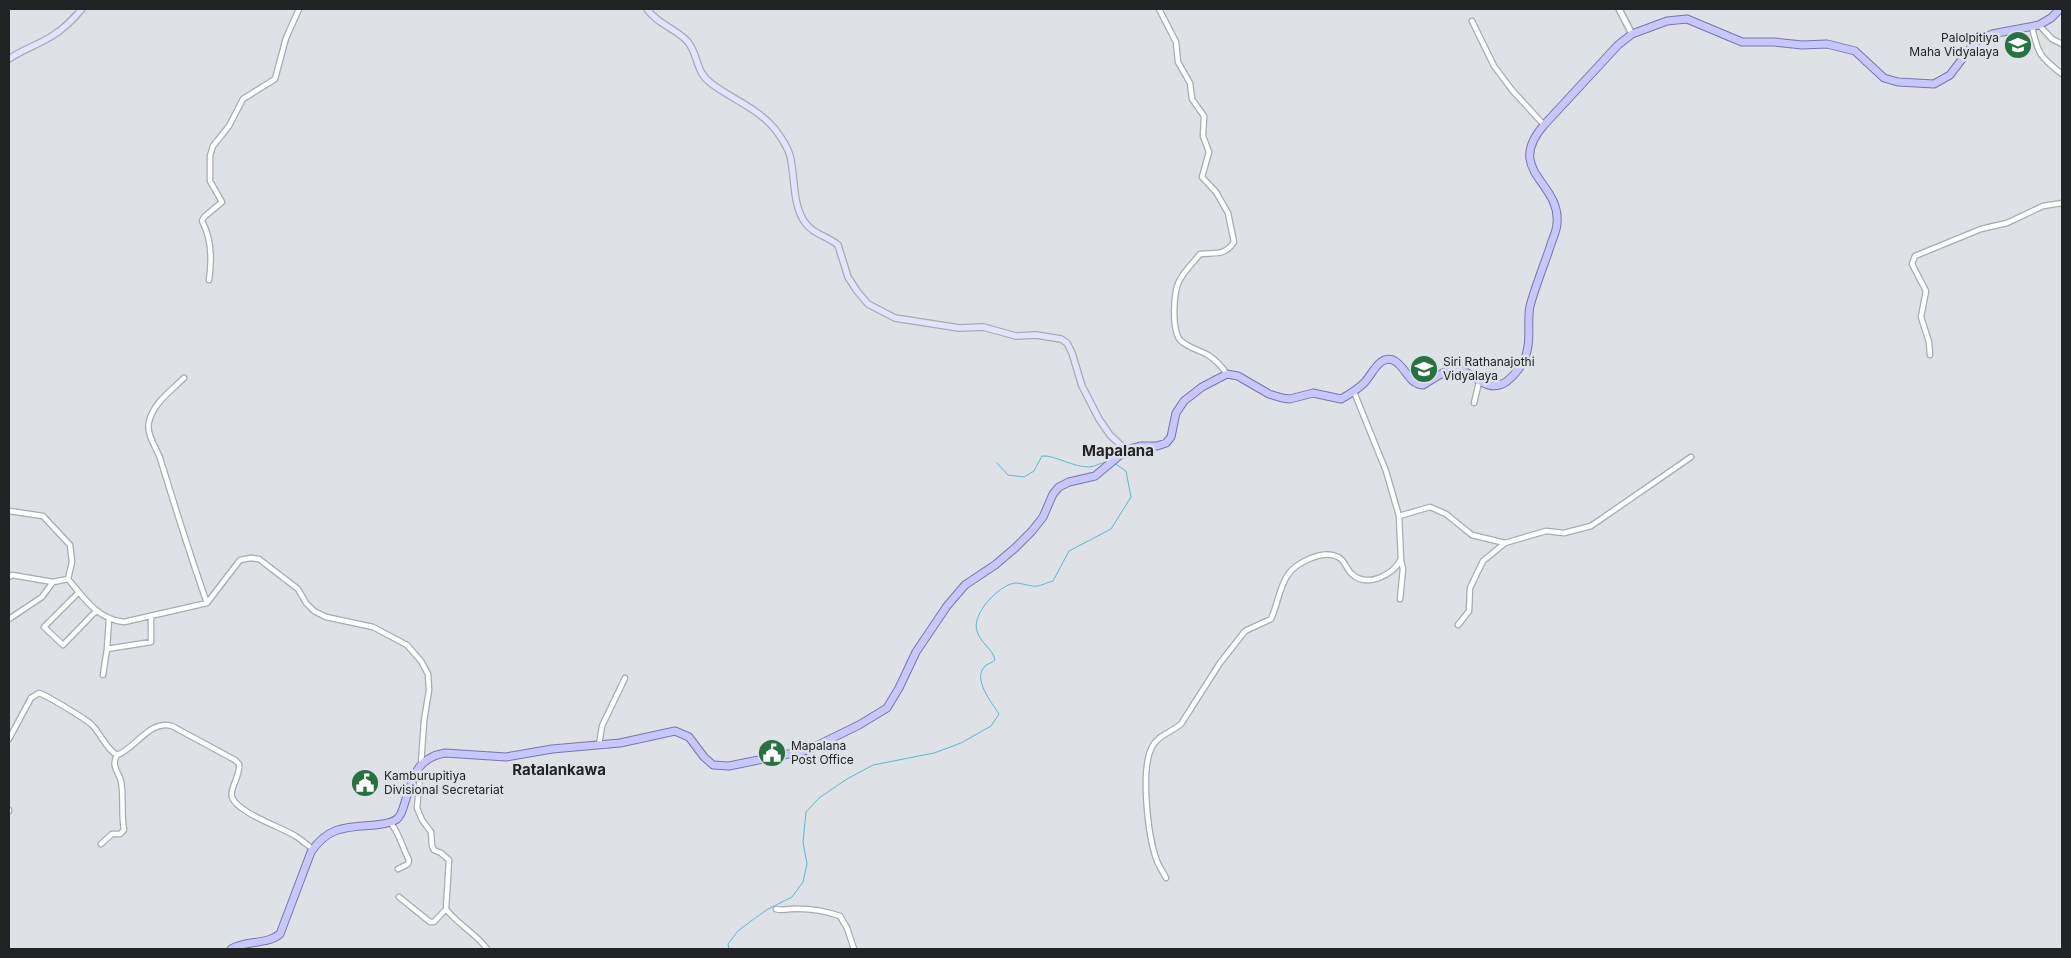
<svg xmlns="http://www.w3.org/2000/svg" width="2071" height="958" viewBox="0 0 2071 958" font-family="Inter,sans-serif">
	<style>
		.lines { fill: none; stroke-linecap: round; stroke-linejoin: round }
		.stream { stroke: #5cb8d0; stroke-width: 1 }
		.minor-casing { stroke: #a8abaf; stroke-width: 7 }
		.tertiary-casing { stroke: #a8abaf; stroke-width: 8 }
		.secondary-casing { stroke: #a8abaf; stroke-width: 8 }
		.primary-casing { stroke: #7676ae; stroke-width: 9 }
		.minor { stroke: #fff; stroke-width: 4.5 }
		.tertiary { stroke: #fff; stroke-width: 5 }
		.secondary { stroke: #e3e3fd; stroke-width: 5.5 }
		.primary { stroke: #c8c7fb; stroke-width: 7 }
		.labels { text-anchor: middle; stroke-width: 5; stroke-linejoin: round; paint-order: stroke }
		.poi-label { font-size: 12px; fill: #212324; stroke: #dee1e6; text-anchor: start }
		.quarter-label { font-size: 15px; font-weight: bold; fill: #212324; stroke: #dee1e6 }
	</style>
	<rect width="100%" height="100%" fill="#dee1e6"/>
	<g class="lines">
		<path class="stream" d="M 997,463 L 1008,475 L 1024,477 L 1034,471 L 1042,456 C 1055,455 1072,467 1089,467 C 1095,467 1101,462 1108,462
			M 729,949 L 728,944 L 738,931 L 751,921 L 768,909 L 792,897 L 803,882 L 807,864 L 803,842 L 806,812 L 819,798 L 847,779 L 873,765 L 934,753 L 961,743 L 991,726 L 999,714 C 992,703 972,679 985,666 C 987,664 992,663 995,660 C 993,649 980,643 977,631 C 971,614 999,585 1015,583 C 1022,583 1031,587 1038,586 C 1043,585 1048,582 1053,581 L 1069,551 L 1111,529 L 1131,497 L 1126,471 L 1114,463"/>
		<defs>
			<path id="minor" d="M 1159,9 L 1176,42 L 1178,62 L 1190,83 L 1192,99 L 1204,116 L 1203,136 L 1209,152 L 1202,177 L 1216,192 L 1228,213 L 1234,242 C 1224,257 1214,252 1200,254 C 1194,262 1186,269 1181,278 C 1173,289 1171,331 1181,341 C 1189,348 1199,350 1208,355 C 1216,360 1222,367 1227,374
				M 1472,21 L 1494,66 L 1512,90 L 1544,125
				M 2039,25 L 2052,39 L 2062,44
				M 2032,27 C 2038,54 2040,57 2062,74
				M 209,280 C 212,260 212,239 202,221 L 204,217 L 222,202 L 210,181 L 210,156 L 213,146 L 229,126 L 243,99 L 275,79 L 286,38 L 299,9
				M 1930,355 L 1929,342 L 1921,317 L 1926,291 L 1912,264 L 1915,256 L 1981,229 L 2007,223 L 2043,206 L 2062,203
				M 184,378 C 171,391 153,403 149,422 C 146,434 156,447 160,458 C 175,507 190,555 207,603
				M 1474,403 L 1479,382
				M 9,511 L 43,516 L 70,545 L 72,562 L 68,579
				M 1399,516 L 1430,507 L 1446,514 L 1472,535 L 1505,543 L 1546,531 L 1564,533 L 1591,526 L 1691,457
				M 9,577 L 12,575 L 53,582
				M 68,579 C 84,598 97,619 124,622 L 207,603 L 240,560 L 251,558 L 259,559 L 298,589 L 306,603 L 314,611 L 326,617 L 373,627 L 407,645 L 421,661 L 428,674 L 429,690 L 424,721 L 421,764
				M 79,592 L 44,627 L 63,645 L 96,611
				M 1400,599 L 1403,569 L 1401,560
				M 9,619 L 42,597 L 53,582 L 68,579
				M 109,619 L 107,649 L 151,642 L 151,617
				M 1458,625 L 1469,611 L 1470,588 L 1483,561 L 1505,543
				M 103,675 L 107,649
				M 9,739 L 31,698 L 39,693 C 46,695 86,719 92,725 C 101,734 106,749 117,755 C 135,749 150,719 172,726 L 235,760 L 239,764 C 241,775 229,789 232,797 C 237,813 284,828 297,837 C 303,841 308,846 313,849
				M 599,745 L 602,726 L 625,678
				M 416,772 L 420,773 L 420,776 L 417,808 L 422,820 L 431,832 L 432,846 L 434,850 L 441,853 L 449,860 L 446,909 C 457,924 478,935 487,949
				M 9,810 L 9,811
				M 390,822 C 400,834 402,847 409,860 L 408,864 L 398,869
				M 101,844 L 112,834 L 120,834 L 124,830 C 121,814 124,798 121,781 C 118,771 111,766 117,755
				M 1166,878 C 1163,872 1159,866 1157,861 C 1148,837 1140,770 1152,747 C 1158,735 1172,732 1181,724 L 1220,663 L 1245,631 L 1271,619 C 1277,606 1279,589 1287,576 C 1295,563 1323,549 1338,557 C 1345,560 1346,569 1352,574 C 1367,588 1394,575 1401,559 L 1399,516 L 1386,471 L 1354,392
				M 399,897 L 430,922 L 434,922 L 446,909
				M 776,909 C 782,911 785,909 791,909 C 808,908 825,911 840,916 L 847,928 L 854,949"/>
			<path id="tertiary" d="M 1619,9 L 1632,34"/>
			<path id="secondary" d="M 647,9 C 657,24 677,29 688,42 C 699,56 695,72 712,84 C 732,99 757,108 774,128 C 781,137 790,150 791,161 C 795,181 793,204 804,221 C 811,233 827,236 838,245 L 848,277 L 857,291 L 868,304 L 895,318 L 959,328 L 983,327 L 1016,336 L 1036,335 L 1061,339 L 1067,343 L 1072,353 L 1082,386 L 1099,419 L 1110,435 L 1126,450
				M 9,59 C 23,49 38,45 52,36 C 64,29 73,19 82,9"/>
			<path id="primary" d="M 231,949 C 246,940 267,945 280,934 L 311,852 C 328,826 347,827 375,825 C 382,824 390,824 397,819 C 402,815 403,808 405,802 C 413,778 416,758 445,753 L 506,757 L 552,749 L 620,743 L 675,731 L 689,737 L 704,757 L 713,765 L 729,766 L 808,750 L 859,725 L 887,708 L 899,688 L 916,652 L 947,606 L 965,585 L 995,565 L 1015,548 L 1032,531 L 1043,517 L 1053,494 L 1059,487 L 1069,482 L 1095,476 L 1126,450 L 1140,446 L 1157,446 L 1166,443 L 1171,437 L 1176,413 L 1184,401 L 1202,387 L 1227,374 L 1238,376 L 1269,394 L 1282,398 L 1290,399 L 1313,393 L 1341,399 C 1350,394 1357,390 1364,383 C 1372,375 1379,355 1393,360 C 1406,366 1408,384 1423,385 C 1432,380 1447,368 1457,369 C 1474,371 1485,395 1506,382 C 1515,375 1525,363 1527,351 C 1531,337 1527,320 1530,306 C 1536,284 1545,263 1552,241 C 1554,236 1557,229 1557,223 C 1561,182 1504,171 1544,125 L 1618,45 L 1632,34 L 1667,21 L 1687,19 L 1742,42 L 1774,42 L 1802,45 L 1827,44 L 1855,51 L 1884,78 L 1898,82 L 1934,84 L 1950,75 L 1975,42 L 1992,34 L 2039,25 L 2051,18 L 2060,9"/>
		</defs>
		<use href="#minor" class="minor-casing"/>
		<use href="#tertiary" class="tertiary-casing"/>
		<use href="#secondary" class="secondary-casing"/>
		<use href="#primary" class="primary-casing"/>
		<use href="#minor" class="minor"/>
		<use href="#tertiary" class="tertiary"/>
		<use href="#secondary" class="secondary"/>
		<use href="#primary" class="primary"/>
	</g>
	<defs>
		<symbol id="school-disc" viewBox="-11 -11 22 22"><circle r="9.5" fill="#277241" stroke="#dee1e6"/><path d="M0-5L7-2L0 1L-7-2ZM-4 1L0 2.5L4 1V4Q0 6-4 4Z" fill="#fff"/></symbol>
		<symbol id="civic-disc" viewBox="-11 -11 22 22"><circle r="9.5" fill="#277241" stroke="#dee1e6"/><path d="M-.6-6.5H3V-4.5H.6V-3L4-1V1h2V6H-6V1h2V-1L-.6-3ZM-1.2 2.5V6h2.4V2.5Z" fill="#fff"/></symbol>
	</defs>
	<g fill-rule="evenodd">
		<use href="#school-disc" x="2002" y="29" width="32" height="32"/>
		<use href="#school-disc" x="1408" y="353" width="32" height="32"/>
		<use href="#civic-disc" x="756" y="737" width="32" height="32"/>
		<use href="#civic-disc" x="349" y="767" width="32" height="32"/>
	</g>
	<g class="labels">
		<g class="poi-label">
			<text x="1999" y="42" text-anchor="end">Palolpitiya<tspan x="1999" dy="14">Maha Vidyalaya</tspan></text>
			<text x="1443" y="366">Siri Rathanajothi<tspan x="1443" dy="14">Vidyalaya</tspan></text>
			<text x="791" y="750">Mapalana<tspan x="791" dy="14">Post Office</tspan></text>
			<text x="384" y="780">Kamburupitiya<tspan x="384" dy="14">Divisional Secretariat</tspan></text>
		</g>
		<g class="quarter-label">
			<text x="1118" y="456">Mapalana</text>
			<text x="559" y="775">Ratalankawa</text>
		</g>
	</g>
	<rect width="2071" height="958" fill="none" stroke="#212324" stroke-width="20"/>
</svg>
